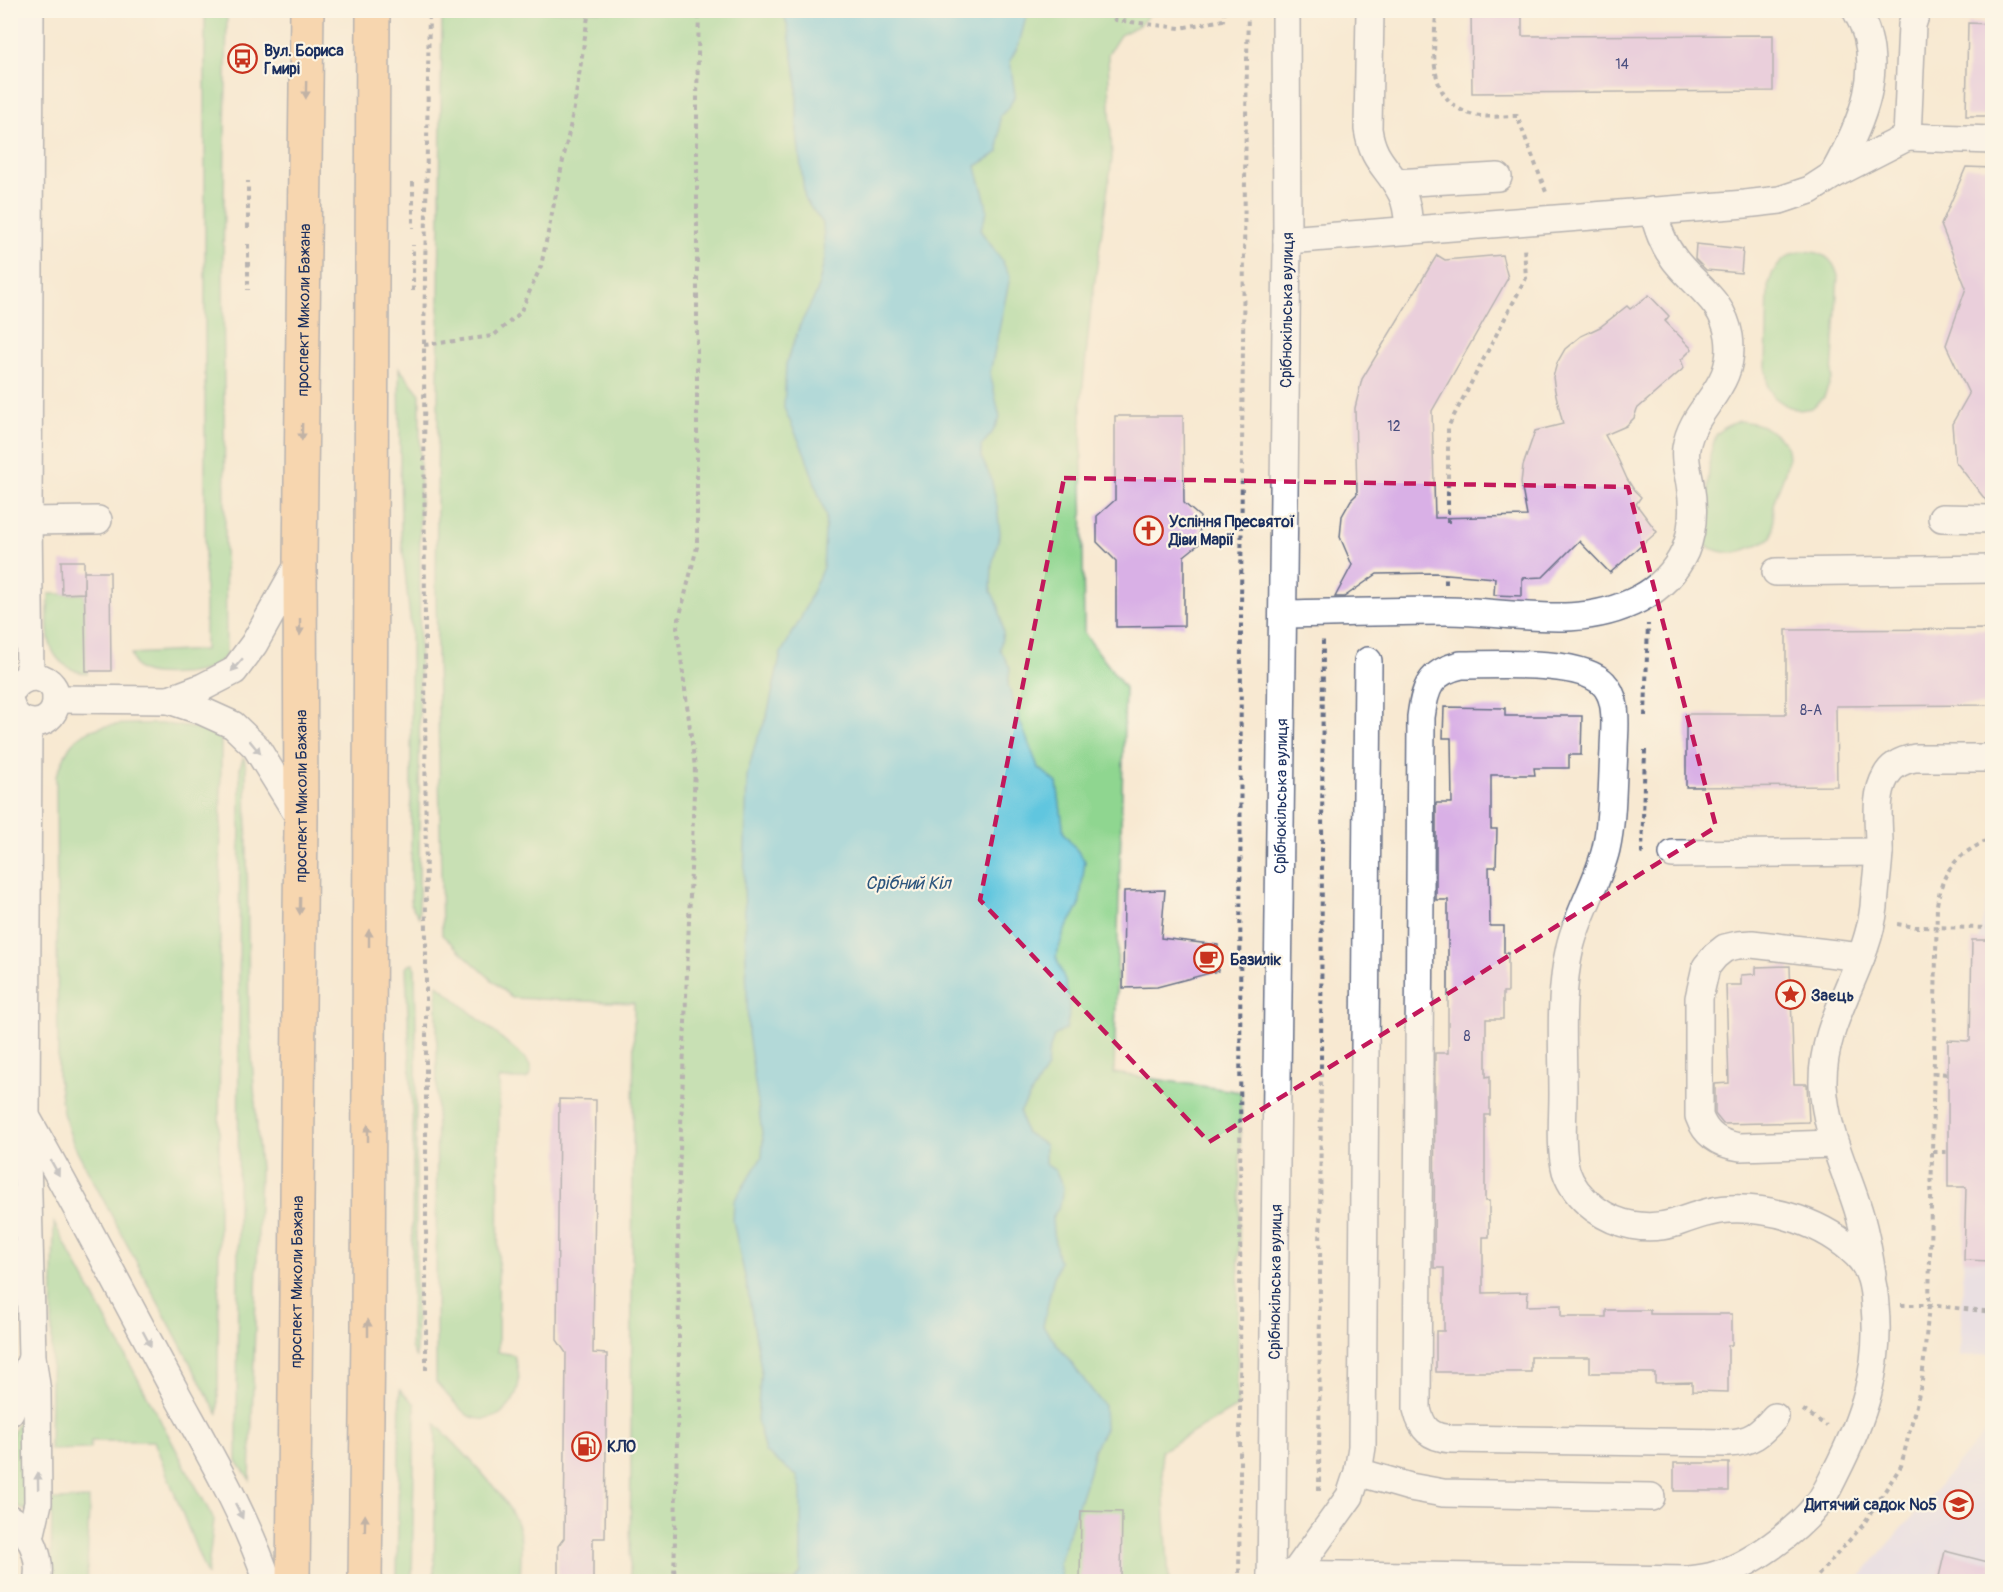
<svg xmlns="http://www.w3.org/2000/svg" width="2003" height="1592" viewBox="0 0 2003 1592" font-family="Pangolin,sans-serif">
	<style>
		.built { fill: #dad6f7 }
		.green { fill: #8fd690; stroke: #558277; stroke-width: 1.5 }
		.water { fill: #61c6df; stroke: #3e7a9e; stroke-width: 1.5 }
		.building { fill: #d9b0e6 }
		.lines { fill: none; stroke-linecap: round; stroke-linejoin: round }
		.minor-casing { stroke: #687087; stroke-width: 30 }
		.highway-casing { stroke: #687087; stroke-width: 36 }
		.path { stroke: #687087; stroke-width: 4; stroke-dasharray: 4.5 4.5; stroke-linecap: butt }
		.minor { stroke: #fff; stroke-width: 27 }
		.highway { stroke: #f6be86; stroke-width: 33 }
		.oneway { fill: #7e6f70 }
		.oneway2 { fill: #8d97ae }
		.marked { fill: none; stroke: #c2185b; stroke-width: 4.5; stroke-dasharray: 12 8; stroke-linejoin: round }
		.labels { text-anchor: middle; stroke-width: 4.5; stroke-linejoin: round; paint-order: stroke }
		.number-label { font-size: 14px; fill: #4a4f80 }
		.poi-label { font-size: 16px; font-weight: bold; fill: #1b2f5e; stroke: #fcf5e5; text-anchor: start }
		.street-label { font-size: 16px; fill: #1b2f5e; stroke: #fcf5e5 }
		.water-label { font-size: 18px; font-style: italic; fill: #2c557e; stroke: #fcf5e5 }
	</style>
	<rect width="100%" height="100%" fill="#fcf5e5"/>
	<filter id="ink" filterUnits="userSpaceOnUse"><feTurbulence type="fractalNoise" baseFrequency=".0167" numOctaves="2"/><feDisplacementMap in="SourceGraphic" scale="12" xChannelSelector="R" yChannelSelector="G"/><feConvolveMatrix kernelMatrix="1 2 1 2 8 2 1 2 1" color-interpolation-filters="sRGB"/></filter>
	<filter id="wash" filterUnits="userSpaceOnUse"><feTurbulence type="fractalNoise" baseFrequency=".008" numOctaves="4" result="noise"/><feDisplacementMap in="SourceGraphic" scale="24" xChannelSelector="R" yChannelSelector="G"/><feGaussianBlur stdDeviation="1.35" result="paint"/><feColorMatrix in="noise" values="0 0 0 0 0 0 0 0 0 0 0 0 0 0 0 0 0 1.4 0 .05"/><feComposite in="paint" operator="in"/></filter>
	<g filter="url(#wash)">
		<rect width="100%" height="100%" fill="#f8e9d2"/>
		<path class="built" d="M 1992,893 L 1992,1354 L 1960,1357 L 1966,1188 L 1948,1187 L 1948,1040 L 1970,1040 L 1971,973 L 1987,900 Z
			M 1992,1418 L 1992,1581 L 1856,1582 L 1990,1426 Z"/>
		<path class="green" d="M 205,11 L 227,11 L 223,263 L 226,656 C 221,660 216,665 211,668 C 197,674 153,678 140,670 C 133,666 133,660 131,654 L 205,650 Z
			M 442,11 L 1152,11 L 1140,25 L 1120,35 L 1108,54 L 1112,159 L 1090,316 L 1081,405 L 1084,633 L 1125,688 L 1114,1073 L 1241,1092 L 1237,1407 L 1161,1451 L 1169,1581 L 630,1581 L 634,1003 L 512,998 L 442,935 L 436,595 Z
			M 1803,251 C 1822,252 1833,257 1838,276 L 1832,377 L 1824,397 L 1812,408 L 1800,410 L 1787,406 L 1774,397 L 1768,387 L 1766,369 L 1768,286 L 1773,272 L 1781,262 L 1792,254 Z
			M 399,368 L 420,394 L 419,917 L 411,905 L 411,629 L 401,533 Z
			M 1738,421 C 1752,422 1762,424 1773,433 C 1776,436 1782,439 1784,442 C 1795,460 1779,484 1774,501 C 1770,514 1776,524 1771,538 C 1744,551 1733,560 1704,545 L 1710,455 L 1716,435 L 1725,427 Z
			M 49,594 L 85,594 L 87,674 C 42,665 47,631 49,594 Z
			M 166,724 L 205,730 L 221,738 L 218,1415 L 73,1143 L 63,1113 L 58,1077 L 56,776 C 61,767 64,755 70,746 C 91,718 135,725 166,724 Z
			M 10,755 L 15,771 L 14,848 L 10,848 Z
			M 244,756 L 246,769 L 249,1016 L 260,1170 L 250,1480 L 237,1461 L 240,767 Z
			M 413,963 L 415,969 L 416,1022 L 416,1358 L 411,1347 L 413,1131 L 406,968 L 409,964 Z
			M 437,984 L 525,1058 L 531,1067 L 531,1074 L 526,1079 L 499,1079 L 498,1352 L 514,1355 C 517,1364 521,1377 518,1387 C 513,1410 492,1426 469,1416 C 461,1412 443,1390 436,1382 Z
			M 54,1223 L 214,1520 L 207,1576 L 154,1441 L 91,1441 L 90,1449 L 50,1450 Z
			M 400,1390 L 415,1404 L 412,1581 L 397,1581 Z
			M 25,1409 L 26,1511 L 11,1502 L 10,1439 Z
			M 436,1424 C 460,1450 515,1501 520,1535 C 523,1549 520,1567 520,1581 L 434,1581 Z
			M 89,1499 L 87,1581 L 51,1582 L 52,1500 Z"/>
		<path class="water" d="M 783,11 L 1031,11 L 1026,17 L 1019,44 L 1010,61 L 1015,95 L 1009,107 L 1000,116 L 999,152 L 976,166 C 978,179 987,199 987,211 C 986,217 982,224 980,230 L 1001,259 L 1010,277 L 990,373 L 1000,418 L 992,433 L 981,446 L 981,457 L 991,478 L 997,506 L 1000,533 L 992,565 L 991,591 L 999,607 L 1003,632 L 1000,649 L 1010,668 L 1008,685 L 1019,719 L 1038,767 L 1057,783 L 1064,833 L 1085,861 L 1079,907 L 1064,932 L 1056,957 L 1065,981 L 1069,1002 L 1069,1016 L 1066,1029 L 1054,1036 L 1048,1055 L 1047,1068 L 1020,1112 L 1025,1132 L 1045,1145 L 1045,1164 L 1056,1171 L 1063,1187 L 1060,1205 L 1052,1218 L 1053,1233 L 1059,1262 L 1053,1280 L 1043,1326 L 1104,1406 L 1105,1429 L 1094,1448 L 1089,1472 L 1059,1563 L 1062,1581 L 795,1581 L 801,1573 L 801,1489 L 797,1476 L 765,1452 L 757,1420 L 761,1368 L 747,1286 L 733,1221 L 734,1201 L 762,1157 L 763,1140 L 748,1033 L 744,883 L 747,776 L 755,745 L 767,716 L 781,653 L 801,618 L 823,567 L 826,516 L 805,454 L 784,408 L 786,364 L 801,323 L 817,292 L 825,257 L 823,223 L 805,200 L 797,133 L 797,82 L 788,28 Z"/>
		<g id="blocks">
			<path class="building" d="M 1471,10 L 1522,10 L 1522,36 L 1773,35 L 1773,91 L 1472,93 Z
				M 1968,23 L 1992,24 L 1992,116 L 1966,116 Z
				M 1966,167 L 1992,168 L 1992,503 L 1988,503 L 1955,461 L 1952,424 L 1969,394 L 1946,345 L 1966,288 L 1941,225 Z
				M 1696,244 L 1743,249 L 1741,273 L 1706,270 L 1695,259 Z
				M 1437,255 L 1445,260 L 1502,255 L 1508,278 L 1432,411 L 1435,518 L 1527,516 L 1521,483 L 1523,466 L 1535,431 L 1563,424 L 1555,391 L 1553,377 L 1557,363 L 1565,349 L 1581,336 L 1600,327 L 1627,306 L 1630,309 L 1649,295 L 1669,316 L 1665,321 L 1692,349 L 1681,360 L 1684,368 L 1637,409 L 1634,418 L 1626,426 L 1605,435 L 1618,459 L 1627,479 L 1634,490 L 1641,497 L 1636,504 L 1657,532 L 1610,573 L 1579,541 L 1543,577 L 1522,578 L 1522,596 L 1494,595 L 1495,578 L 1435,573 L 1377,574 L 1344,597 L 1335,597 L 1352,565 L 1340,537 L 1342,516 L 1351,500 L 1357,494 L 1355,408 L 1362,379 Z
				M 1115,416 L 1183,416 L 1184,503 L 1200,517 L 1199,544 L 1184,556 L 1184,626 L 1116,627 L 1116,561 L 1097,542 L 1097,516 L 1115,500 Z
				M 61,561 L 84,561 L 84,593 L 62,594 Z
				M 84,572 L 110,572 L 111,671 L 86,671 Z
				M 1992,629 L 1992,705 L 1836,706 L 1837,786 L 1686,787 L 1686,714 L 1786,714 L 1786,630 Z
				M 1444,707 L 1505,708 L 1505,716 L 1582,716 L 1581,755 L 1569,755 L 1569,768 L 1534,768 L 1535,775 L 1491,775 L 1491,829 L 1497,829 L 1496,867 L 1489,867 L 1490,926 L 1504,926 L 1504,953 L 1508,953 L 1508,992 L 1503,992 L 1503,1019 L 1486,1019 L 1486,1077 L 1490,1076 L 1490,1115 L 1485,1115 L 1485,1201 L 1489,1201 L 1489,1237 L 1483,1237 L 1483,1293 L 1528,1292 L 1527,1306 L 1561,1305 L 1561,1317 L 1606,1317 L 1606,1310 L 1650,1310 L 1650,1314 L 1732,1314 L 1732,1345 L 1728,1345 L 1728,1392 L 1692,1391 L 1692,1382 L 1655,1383 L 1655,1373 L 1590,1373 L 1590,1357 L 1531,1357 L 1531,1372 L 1436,1372 L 1436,1331 L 1444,1331 L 1444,1268 L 1434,1268 L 1435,1053 L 1448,1053 L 1448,900 L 1436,900 L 1436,803 L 1452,803 L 1451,738 L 1443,738 Z
				M 1165,890 L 1161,938 L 1218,945 L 1218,971 L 1157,987 L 1123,988 L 1124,891 Z
				M 1972,940 L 1992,940 L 1992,1261 L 1964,1260 L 1966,1187 L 1948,1187 L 1948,1040 L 1970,1041 Z
				M 1790,966 L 1794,1084 L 1807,1084 L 1809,1122 L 1723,1124 L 1715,1114 L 1715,1084 L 1729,1083 L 1726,985 L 1741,985 L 1741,975 L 1756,974 L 1756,967 Z
				M 559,1099 L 596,1100 L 593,1353 L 607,1354 L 605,1538 L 593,1538 L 593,1581 L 558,1581 L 558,1546 L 564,1538 L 566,1353 L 557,1340 Z
				M 1674,1463 L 1729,1463 L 1729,1491 L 1674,1491 Z
				M 1081,1511 L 1122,1512 L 1121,1581 L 1080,1581 Z
				M 1945,1551 L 1992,1563 L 1992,1581 L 1938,1581 Z"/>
		</g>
	</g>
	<g filter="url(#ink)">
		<use href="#blocks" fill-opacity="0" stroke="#687087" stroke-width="1.5"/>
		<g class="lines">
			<defs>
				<g id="minor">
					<path d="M 30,10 L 28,521 L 30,677"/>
					<path d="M 1370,10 L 1368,129 C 1373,163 1389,167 1402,194 C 1408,206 1408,218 1409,230"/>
					<path d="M 1907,137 L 1992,140"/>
					<path d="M 1833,175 C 1861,125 1889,65 1856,10"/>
					<path d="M 1396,183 L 1498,177"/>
					<path d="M 1287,240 L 1745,204 L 1780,200 L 1810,190 L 1833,175 L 1907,137 L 1912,25 L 1917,10"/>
					<path d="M 1942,518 L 1992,519"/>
					<path d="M 28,521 L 98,520"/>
					<path d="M 1776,572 L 1992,569"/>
					<path d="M 1283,614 C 1338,613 1392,611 1447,611 C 1512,611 1578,631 1639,599 C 1660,588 1675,573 1685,551 C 1694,529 1694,506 1690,484 C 1688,472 1684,460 1686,448 C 1693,405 1737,389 1729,336 C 1723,300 1696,287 1675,260 C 1663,245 1658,229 1653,211"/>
					<path d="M 10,695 C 21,667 60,674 56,703 C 52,730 16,729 10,703"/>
					<path d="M 56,699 L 169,700 L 202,711 L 233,725 L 256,747 L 301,820"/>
					<path d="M 169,700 L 203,687 L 234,671 L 254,644 L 300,562"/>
					<path d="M 28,723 L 26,1117 L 32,1357 L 37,1392 L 38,1503 L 30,1538"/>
					<path d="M 1673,854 L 1879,852"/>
					<path d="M 28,1120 C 79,1210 127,1302 176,1393 C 210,1455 245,1514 268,1582"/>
					<path d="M 1833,1144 L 1740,1147 C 1720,1144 1706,1136 1699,1116 L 1699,998 L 1706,967 L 1715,956 L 1725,948 L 1738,945 L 1752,944 L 1861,957"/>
					<path d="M 1872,1274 C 1868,1250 1864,1226 1856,1203 C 1842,1161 1826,1131 1823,1085 C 1821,1020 1867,970 1874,907 C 1875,889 1878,871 1879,852 C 1880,829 1873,798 1886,776 C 1892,764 1903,760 1915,758 L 1992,758"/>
					<path d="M 10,1412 L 32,1358"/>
					<path d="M 1358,1472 L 1410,1487 L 1443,1493 L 1651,1497"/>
					<path d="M 10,1519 C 32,1530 42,1560 37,1582"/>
					<path d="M 1271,1574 L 1688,1580 C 1697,1579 1707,1578 1716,1575 C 1749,1566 1797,1531 1818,1504 C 1825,1495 1830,1484 1835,1474 C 1863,1419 1881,1368 1875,1306 C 1874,1287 1871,1269 1857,1255 C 1825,1223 1773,1207 1729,1209 C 1710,1210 1692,1217 1675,1223 C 1647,1231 1618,1226 1595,1209 C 1582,1199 1571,1187 1566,1171 C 1560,1147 1563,1118 1563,1094 C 1563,1046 1559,994 1570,947 C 1578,913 1598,883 1606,849 C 1613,817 1612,783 1614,751 C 1614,735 1617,718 1613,702 C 1612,696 1608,688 1604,684 C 1581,659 1496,665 1461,665 C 1430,672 1425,687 1421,717 L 1417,1409 C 1422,1430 1430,1437 1451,1439 L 1728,1443 C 1752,1442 1760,1434 1775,1417"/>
					<path d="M 1294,1574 L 1350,1496 L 1358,1472 L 1362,1447 L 1368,661"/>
					<path id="s1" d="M 1271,1582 L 1287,240 L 1286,10"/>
				</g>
				<g id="highway">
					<path id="s2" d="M 293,1582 L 301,820 L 300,562 L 307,10"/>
					<path d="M 365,1582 L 368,1330 L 373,10"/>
				</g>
			</defs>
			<use href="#minor" class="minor-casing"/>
			<use href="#highway" class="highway-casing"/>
			<path class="path" d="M 1110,10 L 1115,20 L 1180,28 L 1223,20 L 1225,10
				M 1436,10 C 1435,46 1425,94 1465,112 C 1480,119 1501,116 1517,116 L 1546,192
				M 413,182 L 413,228
				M 248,228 L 248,181
				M 248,244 L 248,290
				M 413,291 L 413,245
				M 424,345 L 493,336 L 520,313 L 541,266 L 574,108 L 589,10
				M 1448,523 L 1448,427 L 1526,278 L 1524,247
				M 1446,584 L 1446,574
				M 1645,716 L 1648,624
				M 1645,750 L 1642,853 L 1646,853
				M 1897,924 L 1915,927 L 1992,928
				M 1933,1073 L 1948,1074
				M 1933,1152 L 1948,1152
				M 1901,1305 L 1929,1305 L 1992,1312
				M 426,1370 L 426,949 L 424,345 L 429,10
				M 1803,1410 L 1827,1426
				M 1319,1491 L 1323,640
				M 674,1582 L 679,1348 L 678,1202 L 695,767 L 677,627 L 697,547 L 697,99 L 699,10
				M 1239,1582 L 1240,1476 C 1241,987 1238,499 1248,10
				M 1812,1582 L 1863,1525 L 1901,1466 L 1922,1381 L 1929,1305 L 1937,905 C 1943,867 1958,854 1992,838"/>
			<use href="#minor" class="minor"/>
			<use href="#highway" class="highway"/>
		</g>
		<defs><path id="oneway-solid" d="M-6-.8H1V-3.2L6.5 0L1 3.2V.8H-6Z" transform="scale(1.5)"/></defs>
		<g class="oneway">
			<use href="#oneway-solid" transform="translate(306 90) rotate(91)"/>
			<use href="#oneway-solid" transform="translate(302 432) rotate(91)"/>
			<use href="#oneway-solid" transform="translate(300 627) rotate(90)"/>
			<use href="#oneway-solid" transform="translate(300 906) rotate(91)"/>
			<use href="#oneway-solid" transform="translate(369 938) rotate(-90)"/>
			<use href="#oneway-solid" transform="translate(368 1133) rotate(-90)"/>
			<use href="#oneway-solid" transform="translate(368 1328) rotate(-90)"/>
			<use href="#oneway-solid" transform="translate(365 1523) rotate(-89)"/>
		</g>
		<g class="oneway2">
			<use href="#oneway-solid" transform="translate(237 665) rotate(131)"/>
			<use href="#oneway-solid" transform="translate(255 747) rotate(50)"/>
			<use href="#oneway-solid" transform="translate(55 1168) rotate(61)"/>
			<use href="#oneway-solid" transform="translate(147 1339) rotate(62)"/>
			<use href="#oneway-solid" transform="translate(38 1481) rotate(-91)"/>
			<use href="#oneway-solid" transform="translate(239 1511) rotate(64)"/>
		</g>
	</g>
	<path d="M0 0H2003V1592H0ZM 1064,478 L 1628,487 L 1716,827 L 1209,1142 L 980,900 Z" fill="#f8e9d2" fill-opacity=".55" fill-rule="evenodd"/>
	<path class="marked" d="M 1064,478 L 1628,487 L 1716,827 L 1209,1142 L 980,900 Z"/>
	<defs>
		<symbol id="bus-ring" viewBox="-11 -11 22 22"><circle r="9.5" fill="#fcf5e5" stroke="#c8321e" stroke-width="1.5"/><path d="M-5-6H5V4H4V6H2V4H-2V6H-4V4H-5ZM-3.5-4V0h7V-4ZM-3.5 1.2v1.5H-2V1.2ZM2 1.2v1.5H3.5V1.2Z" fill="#c8321e"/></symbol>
		<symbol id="church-ring" viewBox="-11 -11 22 22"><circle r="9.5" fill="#fcf5e5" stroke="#c8321e" stroke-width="1.5"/><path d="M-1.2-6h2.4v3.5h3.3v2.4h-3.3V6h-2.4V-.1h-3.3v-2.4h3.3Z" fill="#c8321e"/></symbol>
		<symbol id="cafe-ring" viewBox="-11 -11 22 22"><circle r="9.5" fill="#fcf5e5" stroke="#c8321e" stroke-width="1.5"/><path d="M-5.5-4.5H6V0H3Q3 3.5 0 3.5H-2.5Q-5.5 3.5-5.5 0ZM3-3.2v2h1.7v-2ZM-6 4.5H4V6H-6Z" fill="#c8321e"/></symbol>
		<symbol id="sight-ring" viewBox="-11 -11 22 22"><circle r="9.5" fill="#fcf5e5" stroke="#c8321e" stroke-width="1.5"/><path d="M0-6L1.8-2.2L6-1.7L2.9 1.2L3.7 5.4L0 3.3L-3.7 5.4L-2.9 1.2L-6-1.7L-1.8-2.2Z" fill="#c8321e"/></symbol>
		<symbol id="fuel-ring" viewBox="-11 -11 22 22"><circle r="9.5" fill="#fcf5e5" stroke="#c8321e" stroke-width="1.5"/><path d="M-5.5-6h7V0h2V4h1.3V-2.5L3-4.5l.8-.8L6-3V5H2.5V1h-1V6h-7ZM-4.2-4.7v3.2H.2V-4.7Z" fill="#c8321e"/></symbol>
		<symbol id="school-ring" viewBox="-11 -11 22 22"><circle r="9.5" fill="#fcf5e5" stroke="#c8321e" stroke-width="1.5"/><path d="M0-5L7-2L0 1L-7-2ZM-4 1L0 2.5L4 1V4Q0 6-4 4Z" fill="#c8321e"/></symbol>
	</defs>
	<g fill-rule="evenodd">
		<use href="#bus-ring" x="226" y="42" width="33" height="33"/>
		<use href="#church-ring" x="1132" y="514" width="33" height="33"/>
		<use href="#cafe-ring" x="1192" y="942" width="33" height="33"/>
		<use href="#sight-ring" x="1774" y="978" width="33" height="33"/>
		<use href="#fuel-ring" x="570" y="1430" width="33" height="33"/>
		<use href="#school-ring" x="1942" y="1488" width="33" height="33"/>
	</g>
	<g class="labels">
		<g class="number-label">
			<text x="1622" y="69">14</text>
			<text x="1394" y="431">12</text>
			<text x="1811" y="715">8-А</text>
			<text x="1467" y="1041">8</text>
		</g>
		<g class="poi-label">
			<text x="264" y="56">Вул. Бориса<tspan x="264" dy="18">Гмирі</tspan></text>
			<text x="1169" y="527">Успіння Пресвятої<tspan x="1169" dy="18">Діви Марії</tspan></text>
			<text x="1230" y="965">Базилік</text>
			<text x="1811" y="1001">Заєць</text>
			<text x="607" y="1452">КЛО</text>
			<text x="1937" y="1510" text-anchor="end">Дитячий садок №5</text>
		</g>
		<g class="street-label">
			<text dy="6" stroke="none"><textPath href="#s2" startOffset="1272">проспект Миколи Бажана</textPath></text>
			<text dy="6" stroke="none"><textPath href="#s1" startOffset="1272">Срібнокільська вулиця</textPath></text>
			<text dy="6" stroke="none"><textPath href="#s2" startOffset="786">проспект Миколи Бажана</textPath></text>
			<text dy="6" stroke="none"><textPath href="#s1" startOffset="786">Срібнокільська вулиця</textPath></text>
			<text dy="6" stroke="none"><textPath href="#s2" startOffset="300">проспект Миколи Бажана</textPath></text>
			<text dy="6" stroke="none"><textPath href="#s1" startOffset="300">Срібнокільська вулиця</textPath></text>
		</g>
		<g class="water-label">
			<text x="908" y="889">Срібний Кіл</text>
		</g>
	</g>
	<rect width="2003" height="1592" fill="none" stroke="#fcf5e5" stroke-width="36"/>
</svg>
